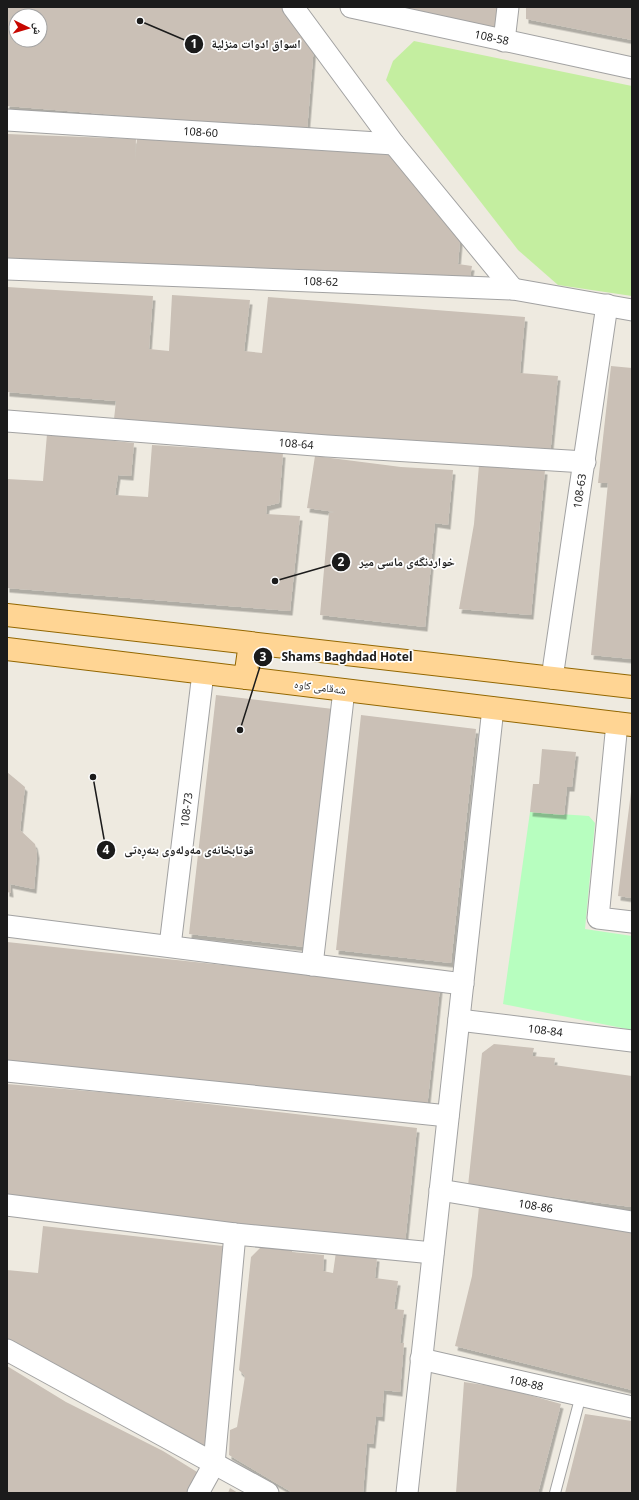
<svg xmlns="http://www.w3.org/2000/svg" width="639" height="1500" viewBox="0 0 639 1500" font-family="'Noto Sans','Noto Naskh Arabic',sans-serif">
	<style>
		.grass { fill: #c4eea0 }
		.park { fill: #b7febf }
		.building { fill: #cac0b6; fill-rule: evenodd; filter: url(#shadow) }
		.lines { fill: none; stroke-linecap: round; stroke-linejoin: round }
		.lane-casing { stroke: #a2a2a2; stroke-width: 12 }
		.street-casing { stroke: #a2a2a2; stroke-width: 23 }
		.primary-casing { stroke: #936700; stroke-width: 24 }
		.lane { stroke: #fff; stroke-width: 10 }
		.street { stroke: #fff; stroke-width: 21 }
		.primary { stroke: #ffd594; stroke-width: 22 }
		.labels { text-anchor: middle; stroke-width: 3.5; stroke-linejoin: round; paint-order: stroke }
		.street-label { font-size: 11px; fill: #1b1b1b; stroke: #fff }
		.leader { fill: none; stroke: #1b1b1b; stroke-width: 1.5 }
		.callout-dot { fill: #1b1b1b; stroke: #fff; stroke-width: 1.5 }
		.mark-label { font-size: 12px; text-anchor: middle; font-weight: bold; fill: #fff }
		.callout-label { font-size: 12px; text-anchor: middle; font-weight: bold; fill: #1b1b1b; stroke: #fff; stroke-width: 3.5; stroke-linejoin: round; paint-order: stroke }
	</style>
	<defs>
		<filter id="shadow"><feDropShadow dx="2.5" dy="4.5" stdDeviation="0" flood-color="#0004"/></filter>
	</defs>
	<rect width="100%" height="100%" fill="#eeeae0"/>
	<path class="grass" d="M 414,41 L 632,86 L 632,296 L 558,285 L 518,250 L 386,80 L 393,61 Z"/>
	<path class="park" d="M 530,812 L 589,816 L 595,823 L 585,929 L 632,936 L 632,1030 L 503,1004 Z"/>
	<path class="building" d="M 7,7 L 286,7 L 314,45 L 307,131 L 7,106 ZM 16,16 L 40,16 L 40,40 L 16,40 Z
		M 398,7 L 503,7 L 500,31 Z
		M 526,7 L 632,7 L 632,40 L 526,19 Z
		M 7,134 L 136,139 L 135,160 L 137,139 L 396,155 L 461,230 L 458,264 L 472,266 L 469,283 L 249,271 L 125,262 L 7,258 Z
		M 7,287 L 153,296 L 149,349 L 169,351 L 172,295 L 250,300 L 244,351 L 262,353 L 268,297 L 525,317 L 520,373 L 558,376 L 550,455 L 114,419 L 116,401 L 7,392 Z
		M 611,366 L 632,368 L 632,659 L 591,655 L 608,483 L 598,483 Z
		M 47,434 L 134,443 L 131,476 L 118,475 L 115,495 L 148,497 L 152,445 L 283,453 L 279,503 L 267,506 L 266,514 L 300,516 L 290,611 L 7,588 L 7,479 L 43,481 Z
		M 315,456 L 401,467 L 453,470 L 448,525 L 435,523 L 425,627 L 320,615 L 329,513 L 335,512 L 307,508 Z
		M 479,465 L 545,470 L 531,615 L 459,609 L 474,524 Z
		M 216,695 L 333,709 L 305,947 L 189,934 Z
		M 361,715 L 476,729 L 451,963 L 336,950 Z
		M 542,749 L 576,752 L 572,787 L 567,787 L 564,815 L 530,812 L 533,784 L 539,784 Z
		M 7,772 L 25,787 L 20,830 L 35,844 L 37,854 L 34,889 L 10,884 L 11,893 L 7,892 Z
		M 631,792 L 632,792 L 632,898 L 618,896 Z
		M 7,942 L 440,988 L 427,1108 L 7,1063 Z
		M 494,1044 L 534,1048 L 532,1056 L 555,1058 L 554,1065 L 632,1076 L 632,1207 L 468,1186 L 482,1053 Z
		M 7,1084 L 122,1094 L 417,1128 L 405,1243 L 201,1221 L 7,1197 Z
		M 479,1206 L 632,1227 L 632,1390 L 455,1346 L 472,1276 Z
		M 43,1226 L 223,1246 L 206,1447 L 143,1418 L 7,1339 L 7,1270 L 38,1273 Z
		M 262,1246 L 293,1248 L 292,1252 L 324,1255 L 323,1271 L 333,1273 L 336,1252 L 377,1257 L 375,1278 L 398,1281 L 394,1309 L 404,1310 L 400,1343 L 404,1343 L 400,1392 L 384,1390 L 382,1417 L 376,1416 L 373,1444 L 367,1443 L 363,1493 L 293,1493 L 229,1455 L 230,1430 L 237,1427 L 245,1376 L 239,1370 L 251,1257 Z
		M 7,1366 L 66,1402 L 163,1451 L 202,1475 L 191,1493 L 7,1493 Z
		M 464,1382 L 504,1388 L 561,1404 L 538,1493 L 456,1493 Z
		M 585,1414 L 632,1421 L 632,1493 L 565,1493 Z
		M 230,1488 L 238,1493 L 228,1493 Z"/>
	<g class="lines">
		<defs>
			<path id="lane" d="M 555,1493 L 581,1395"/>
			<g id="street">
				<path d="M 293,7 L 394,144 L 513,289"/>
				<path id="s1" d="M 351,7 L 632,68"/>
				<path d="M 504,41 L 508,7"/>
				<path id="s2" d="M 7,120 L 394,144"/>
				<path id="s3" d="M 7,269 L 513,289 L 632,310"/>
				<path id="s4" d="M 7,421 L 327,446 L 585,462"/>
				<path id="s5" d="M 552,678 L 607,305"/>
				<path d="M 617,723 L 598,918 L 632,922"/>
				<path d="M 7,926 L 463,984"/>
				<path id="s6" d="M 170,946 L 203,673"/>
				<path d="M 312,965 L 344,690"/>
				<path id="s7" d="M 459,1020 L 632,1041"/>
				<path d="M 7,1071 L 448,1116"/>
				<path id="s8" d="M 440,1190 L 632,1222"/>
				<path d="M 7,1205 L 235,1234 L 433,1253"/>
				<path d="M 7,1350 L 268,1493"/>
				<path id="s9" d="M 421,1359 L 632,1407"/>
				<path d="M 198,1493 L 214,1464 L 235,1234"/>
				<path d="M 407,1493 L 493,708"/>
			</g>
			<path id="primary" d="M 7,615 L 632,687
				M 7,649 L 632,725
				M 245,678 L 250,643"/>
		</defs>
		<use href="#lane" class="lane-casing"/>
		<use href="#street" class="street-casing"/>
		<use href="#primary" class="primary-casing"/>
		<use href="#lane" class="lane"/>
		<use href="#street" class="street"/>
		<use href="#primary" class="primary"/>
	</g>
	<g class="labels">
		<g class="street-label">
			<text dy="4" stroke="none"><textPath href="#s1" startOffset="144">108-58</textPath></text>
			<text dy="4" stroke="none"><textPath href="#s2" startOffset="194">108-60</textPath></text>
			<text dy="4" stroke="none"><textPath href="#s3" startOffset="314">108-62</textPath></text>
			<text dy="4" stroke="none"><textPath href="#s4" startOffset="290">108-64</textPath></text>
			<text dy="4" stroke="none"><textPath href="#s5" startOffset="189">108-63</textPath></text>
			<text transform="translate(320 687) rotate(7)" y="4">شەقامی کاوە</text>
			<text dy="4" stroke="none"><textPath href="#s6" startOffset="137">108-73</textPath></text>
			<text dy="4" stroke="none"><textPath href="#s7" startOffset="87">108-84</textPath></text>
			<text dy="4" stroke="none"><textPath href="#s8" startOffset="97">108-86</textPath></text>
			<text dy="4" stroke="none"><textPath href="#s9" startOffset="108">108-88</textPath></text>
		</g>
	</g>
	<path class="leader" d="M140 21L194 44M275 581L341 562M240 730L263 657M93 777L106 850"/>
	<g class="callout-dot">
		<circle cx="140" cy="21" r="4"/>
		<circle cx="275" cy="581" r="4"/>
		<circle cx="240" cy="730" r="4"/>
		<circle cx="93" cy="777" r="4"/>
		<circle cx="194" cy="44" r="10"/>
		<circle cx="341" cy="562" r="10"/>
		<circle cx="263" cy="657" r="10"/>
		<circle cx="106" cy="850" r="10"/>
	</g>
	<g class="mark-label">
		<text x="194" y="48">1</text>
		<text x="341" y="566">2</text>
		<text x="263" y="661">3</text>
		<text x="106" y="854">4</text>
	</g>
	<g class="callout-label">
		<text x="256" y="48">اسواق ادوات منزلية</text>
		<text x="407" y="566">خواردنگەی ماسی میر</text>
		<text x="347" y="661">Shams Baghdad Hotel</text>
		<text x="189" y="854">قوتابخانەی مەولەوی بنەڕەتی</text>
	</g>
	<rect width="639" height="1500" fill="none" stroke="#1b1b1b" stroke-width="16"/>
	<g transform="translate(28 28) rotate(95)"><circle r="19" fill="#ffffff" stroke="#a4a4a4"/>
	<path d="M0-3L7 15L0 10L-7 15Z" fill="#c70700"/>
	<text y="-6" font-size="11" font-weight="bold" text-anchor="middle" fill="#1b1b1b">ش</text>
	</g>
</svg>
